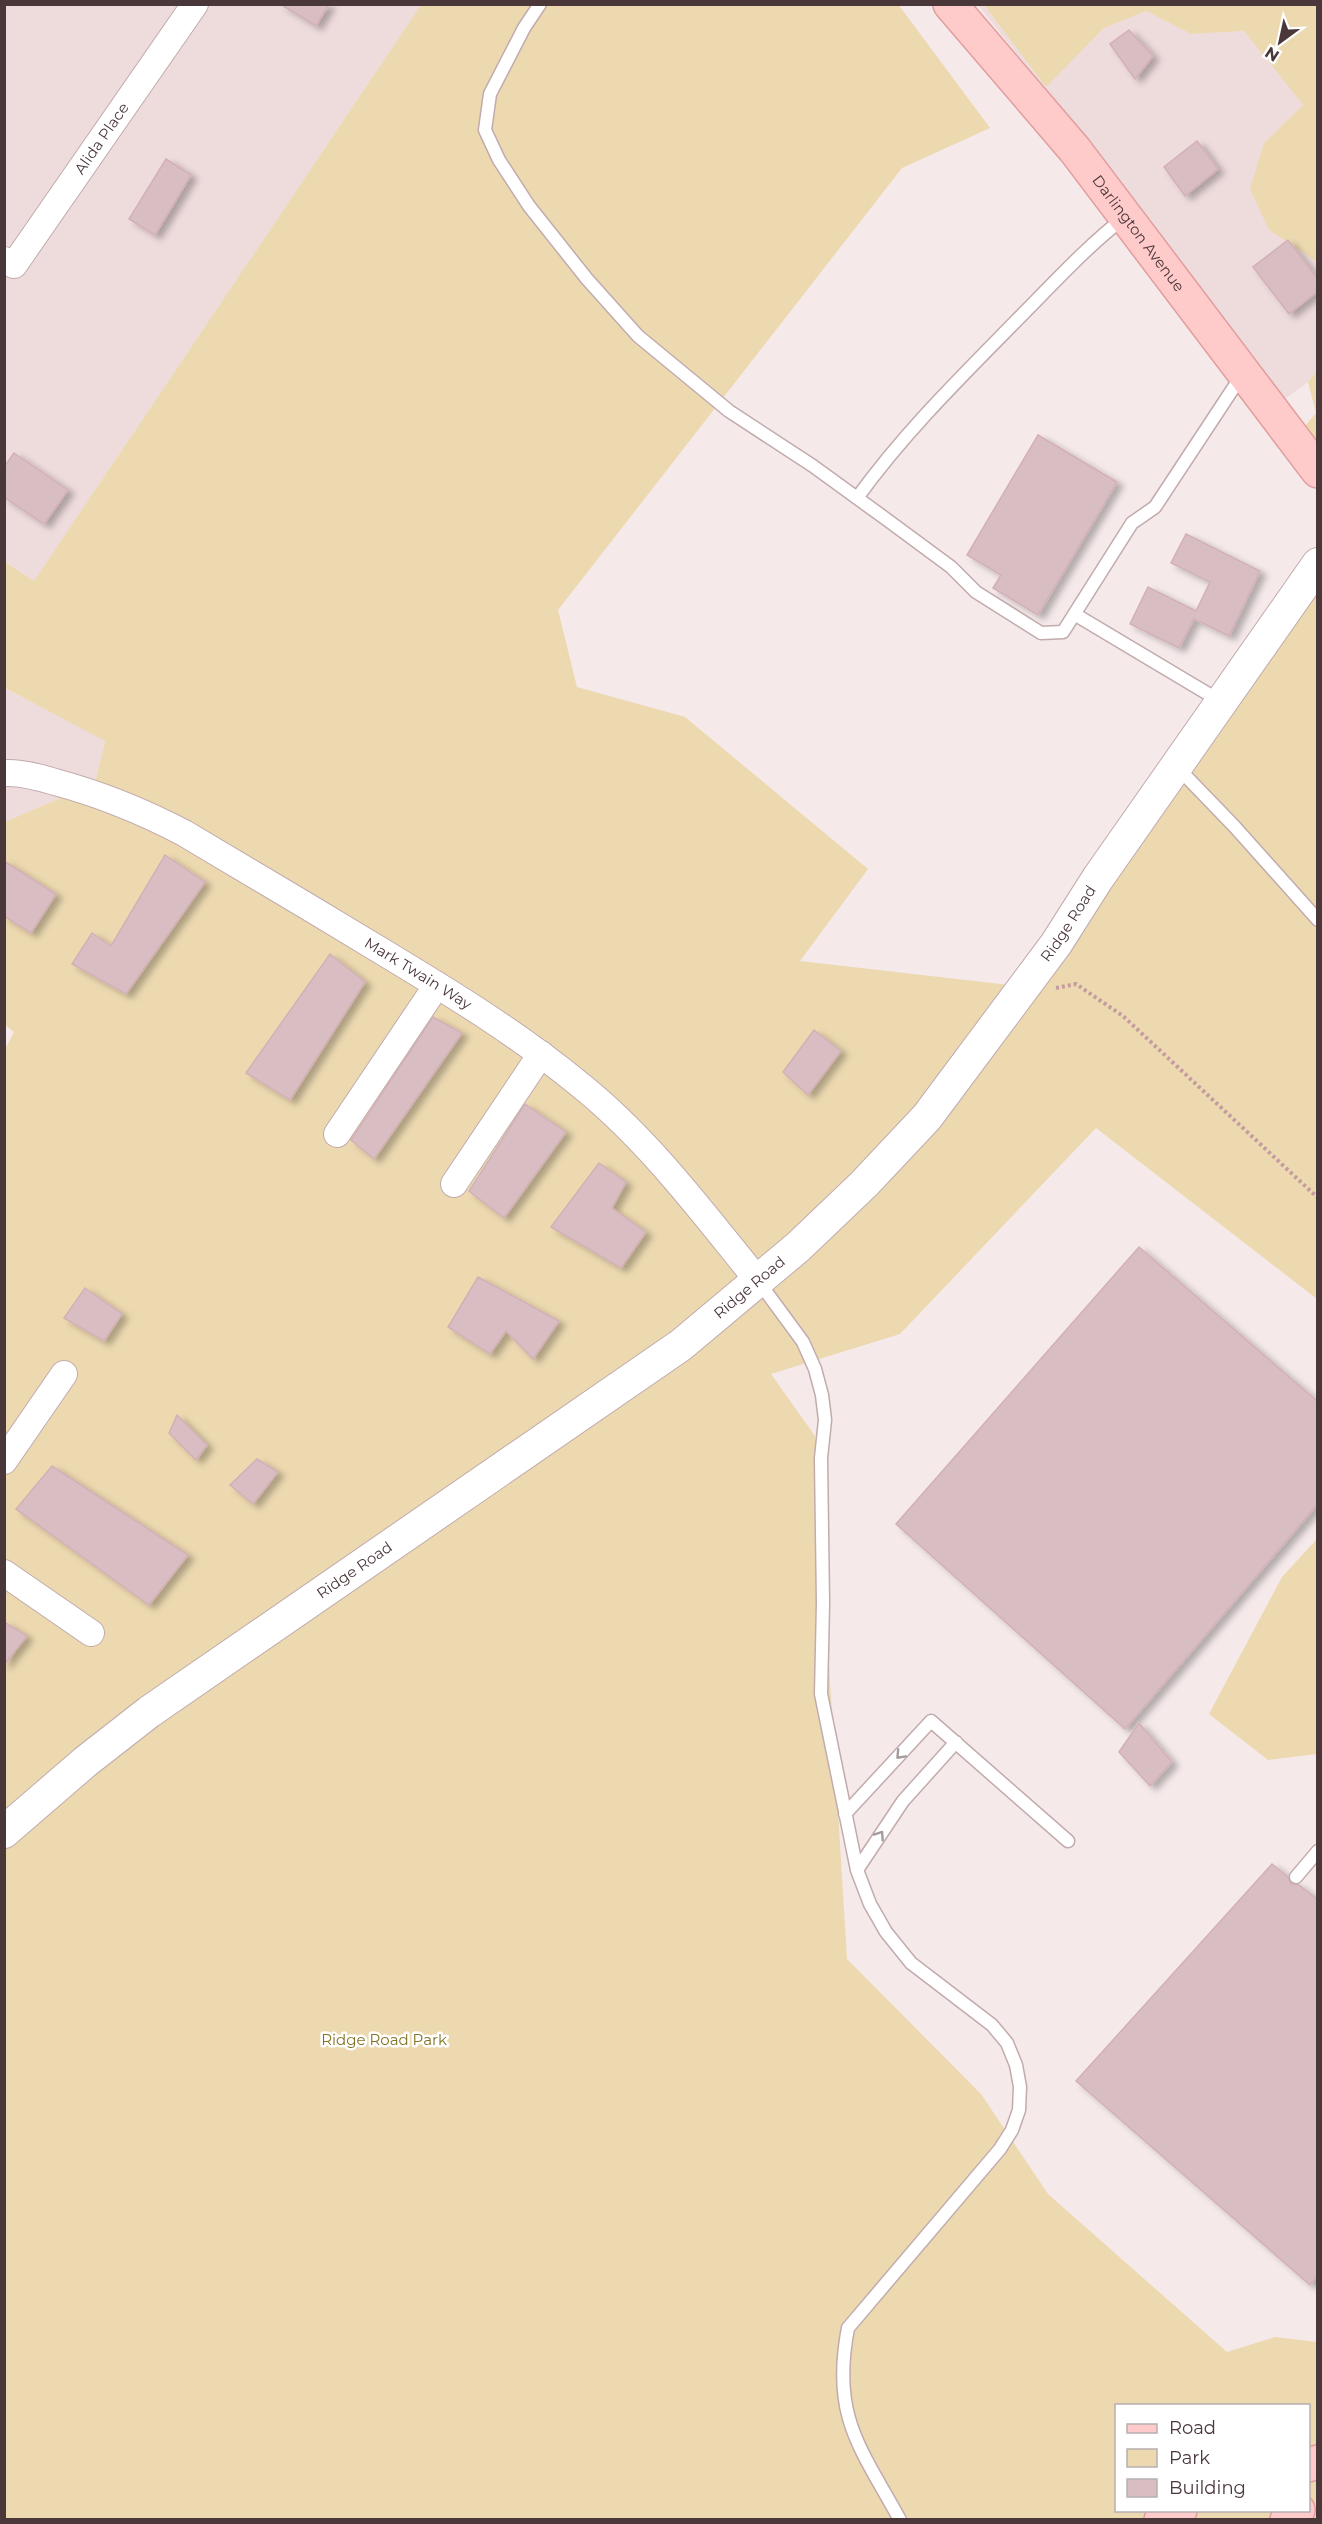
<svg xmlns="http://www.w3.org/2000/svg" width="1322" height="2524" viewBox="0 0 1322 2524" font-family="Montserrat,sans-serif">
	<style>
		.residential { fill: #eedbdc }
		.green { fill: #ecd9b0; fill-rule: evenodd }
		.building { fill: #d8bec2; stroke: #d3b0b6; stroke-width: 1.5; filter: url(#shadow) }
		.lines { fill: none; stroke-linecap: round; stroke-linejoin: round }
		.service-casing { stroke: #c2abad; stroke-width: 15 }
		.minor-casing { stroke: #c2abad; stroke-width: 28 }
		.tertiary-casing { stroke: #c2abad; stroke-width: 34 }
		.secondary-casing { stroke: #e19d9e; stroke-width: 36 }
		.path { stroke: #c49ba0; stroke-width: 4; stroke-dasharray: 3 3; stroke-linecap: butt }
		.service { stroke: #fff; stroke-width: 12 }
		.minor { stroke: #fff; stroke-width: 26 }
		.tertiary { stroke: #fff; stroke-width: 32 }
		.secondary { stroke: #ffcaca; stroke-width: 33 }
		.oneway { stroke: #a49b9c }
		.labels { text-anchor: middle; stroke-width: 5; stroke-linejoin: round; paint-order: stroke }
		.street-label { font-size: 15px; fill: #4a373a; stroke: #fff }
		.park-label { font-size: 15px; fill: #807325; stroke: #fff }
	</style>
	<defs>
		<filter id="shadow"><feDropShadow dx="6" dy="4" stdDeviation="3" flood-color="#0004"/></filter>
	</defs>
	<rect width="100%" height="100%" fill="#f5e9ea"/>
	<path class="residential" d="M 5,5 L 421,5 L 34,581 L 5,561 Z
		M 978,5 L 984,5 L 1046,86 L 1104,28 L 1146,11 L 1191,34 L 1244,31 L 1303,105 L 1264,143 L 1269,230 L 1317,262 L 1317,371 L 1308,382 L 1281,402 L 1067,117 Z
		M 4,688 L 105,740 L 95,783 L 5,822 Z"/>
	<path class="green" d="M 898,4 L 990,128 L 902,168 L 558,610 L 577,687 L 685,717 L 868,869 L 800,961 L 1018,986 L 1317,576 L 1317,1299 L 1096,1128 L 900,1334 L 771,1374 L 815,1436 L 847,1959 L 981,2094 L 1048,2194 L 1227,2352 L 1275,2337 L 1317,2342 L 1317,2519 L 5,2519 L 4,1051 L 14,1032 L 4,1024 L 5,822 L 95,783 L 105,741 L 5,688 L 4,561 L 34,581 L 421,5 ZM 1116,2406 L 1308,2406 L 1308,2510 L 1116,2510 Z
		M 984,5 L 1317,5 L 1317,262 L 1269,230 L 1250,189 L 1264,143 L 1303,105 L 1244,31 L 1191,34 L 1146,11 L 1104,28 L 1046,87 Z
		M 1317,371 L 1317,471 L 1294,439 L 1316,413 L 1308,382 Z
		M 1317,1539 L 1317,1754 L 1268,1760 L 1209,1714 L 1282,1577 Z"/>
	<path class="building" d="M 280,4 L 329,4 L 316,26 Z
		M 1129,30 L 1153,56 L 1135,79 L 1110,44 Z
		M 1197,141 L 1218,169 L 1185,196 L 1164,167 Z
		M 166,159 L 191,175 L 155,235 L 129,219 Z
		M 1288,240 L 1317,278 L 1317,292 L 1289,314 L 1253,267 Z
		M 1038,435 L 1117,482 L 1038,615 L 993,588 L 1001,575 L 967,555 Z
		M 14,453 L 68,490 L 44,524 L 4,497 L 4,467 Z
		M 1186,534 L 1260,571 L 1229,636 L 1194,619 L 1179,648 L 1130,624 L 1148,587 L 1196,611 L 1210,582 L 1171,563 Z
		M 165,855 L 205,882 L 126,994 L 72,964 L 92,933 L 111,946 Z
		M 4,861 L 56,894 L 31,933 L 4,916 Z
		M 330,954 L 365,982 L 290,1100 L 246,1073 Z
		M 433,1017 L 462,1033 L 374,1159 L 351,1140 Z
		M 814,1030 L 841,1051 L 808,1095 L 783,1072 Z
		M 525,1104 L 566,1132 L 504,1218 L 469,1191 Z
		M 599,1163 L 626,1182 L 612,1208 L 646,1232 L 621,1268 L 551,1227 Z
		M 1139,1247 L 1317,1401 L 1317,1505 L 1125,1729 L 896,1524 Z
		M 478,1277 L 559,1321 L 533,1359 L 506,1331 L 490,1354 L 448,1327 Z
		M 85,1288 L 122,1314 L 104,1341 L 64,1318 Z
		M 177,1415 L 207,1445 L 196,1460 L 169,1433 Z
		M 257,1459 L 278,1472 L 253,1504 L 230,1485 Z
		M 52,1466 L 188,1555 L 149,1605 L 16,1509 Z
		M 4,1622 L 27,1636 L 4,1665 Z
		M 1139,1723 L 1172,1762 L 1150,1786 L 1119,1752 Z
		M 1272,1864 L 1288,1877 L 1291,1884 L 1299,1885 L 1317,1899 L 1317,2276 L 1310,2285 L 1076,2081 Z"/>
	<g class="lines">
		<defs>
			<path id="service" d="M 540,4 L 524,28 L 490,94 L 485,130 L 499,160 L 529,206 L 587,279 L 638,336 L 729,411 L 813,466 L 886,519 L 951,567 L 976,592 L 1041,633 L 1063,632 L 1132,523 L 1155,507 L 1242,375
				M 857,498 C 904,433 960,378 1016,321 C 1051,286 1085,248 1125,217
				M 1076,615 L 1220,701
				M 1177,767 L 1234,826 L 1318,920
				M 759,1282 L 803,1342 L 815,1369 L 822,1395 L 825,1420 L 821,1458 L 823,1603 L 821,1694 L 857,1870 L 870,1904 L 886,1932 L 911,1963 L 992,2025 L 1007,2043 L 1016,2065 L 1020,2087 L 1019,2110 L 1012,2130 L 1000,2149 L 848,2328 C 831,2416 860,2447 900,2520
				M 845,1814 L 931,1721 L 1068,1841
				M 857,1870 L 903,1801 L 956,1742
				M 1296,1877 L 1318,1851"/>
			<g id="minor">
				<path id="s1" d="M 4,260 L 14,265 L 195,4"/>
				<path id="s2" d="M 4,773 C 21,772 39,777 55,782 C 100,794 142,811 184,833 C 250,872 317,912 383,952 C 451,993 518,1034 579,1084 C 649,1140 703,1213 759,1282"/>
				<path d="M 337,1134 L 437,985"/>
				<path d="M 454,1184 L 541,1054"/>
				<path d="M 4,1461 L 64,1374"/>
				<path d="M 4,1573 L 91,1633"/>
			</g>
			<g id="tertiary">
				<path id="s3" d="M 4,1832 L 85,1762 L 149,1712 L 681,1345 L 798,1247 L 864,1184 L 927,1117 L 1056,944 L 1098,878 L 1318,564"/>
			</g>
			<g id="secondary">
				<path id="s4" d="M 950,4 L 1075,150 L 1318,471"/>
				<path d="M 1308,2465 L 1318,2462"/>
				<path d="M 1161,2520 L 1180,2510"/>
				<path d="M 1287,2520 L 1298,2510"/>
			</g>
		</defs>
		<use href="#service" class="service-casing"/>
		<use href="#minor" class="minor-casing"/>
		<use href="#tertiary" class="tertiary-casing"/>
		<use href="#secondary" class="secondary-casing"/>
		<path class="path" d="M 1056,988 L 1076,984 L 1123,1016 L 1318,1198"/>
		<use href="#service" class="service"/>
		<use href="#minor" class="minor"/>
		<use href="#tertiary" class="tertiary"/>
		<use href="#secondary" class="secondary"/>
	</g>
	<defs><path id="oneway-chevron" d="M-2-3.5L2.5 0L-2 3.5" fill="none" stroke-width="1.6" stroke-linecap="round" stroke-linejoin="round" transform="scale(1.5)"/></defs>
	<g class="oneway">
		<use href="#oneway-chevron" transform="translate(900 1755) rotate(133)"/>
		<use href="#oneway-chevron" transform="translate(880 1835) rotate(-56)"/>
	</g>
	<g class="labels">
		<g class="street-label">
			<text dy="5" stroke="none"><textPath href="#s1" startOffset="165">Alida Place</textPath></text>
			<text dy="5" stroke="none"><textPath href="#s4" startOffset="297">Darlington Avenue</textPath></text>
			<text dy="5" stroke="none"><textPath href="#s3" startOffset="1410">Ridge Road</textPath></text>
			<text dy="5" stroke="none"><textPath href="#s2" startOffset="464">Mark Twain Way</textPath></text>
			<text dy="5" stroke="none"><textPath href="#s3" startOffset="924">Ridge Road</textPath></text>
			<text dy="5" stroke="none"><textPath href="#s3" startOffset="438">Ridge Road</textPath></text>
		</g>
		<g class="park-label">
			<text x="384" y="2045">Ridge Road Park</text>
		</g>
	</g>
	<rect width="1322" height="2524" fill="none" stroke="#4a373a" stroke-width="12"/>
	<rect x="1115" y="2404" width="195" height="108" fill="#ffffff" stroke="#b7afb0" stroke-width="1.5"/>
	<rect x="1127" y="2424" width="30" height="9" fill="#ffcaca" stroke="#b7afb0" stroke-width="1.5"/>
	<text x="1169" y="2434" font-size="18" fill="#4a373a">Road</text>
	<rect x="1127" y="2449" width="30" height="18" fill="#ecd9b0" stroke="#b7afb0" stroke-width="1.5"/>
	<text x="1169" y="2464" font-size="18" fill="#4a373a">Park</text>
	<rect x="1127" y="2479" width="30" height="18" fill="#d8bec2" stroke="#b7afb0" stroke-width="1.5"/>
	<text x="1169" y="2494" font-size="18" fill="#4a373a">Building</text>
	<g transform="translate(1280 42) rotate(213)" stroke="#ffffff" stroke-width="4.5" paint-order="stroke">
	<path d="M0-4.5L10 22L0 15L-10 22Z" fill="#4a373a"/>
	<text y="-9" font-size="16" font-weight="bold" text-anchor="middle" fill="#4a373a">N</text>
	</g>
</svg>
